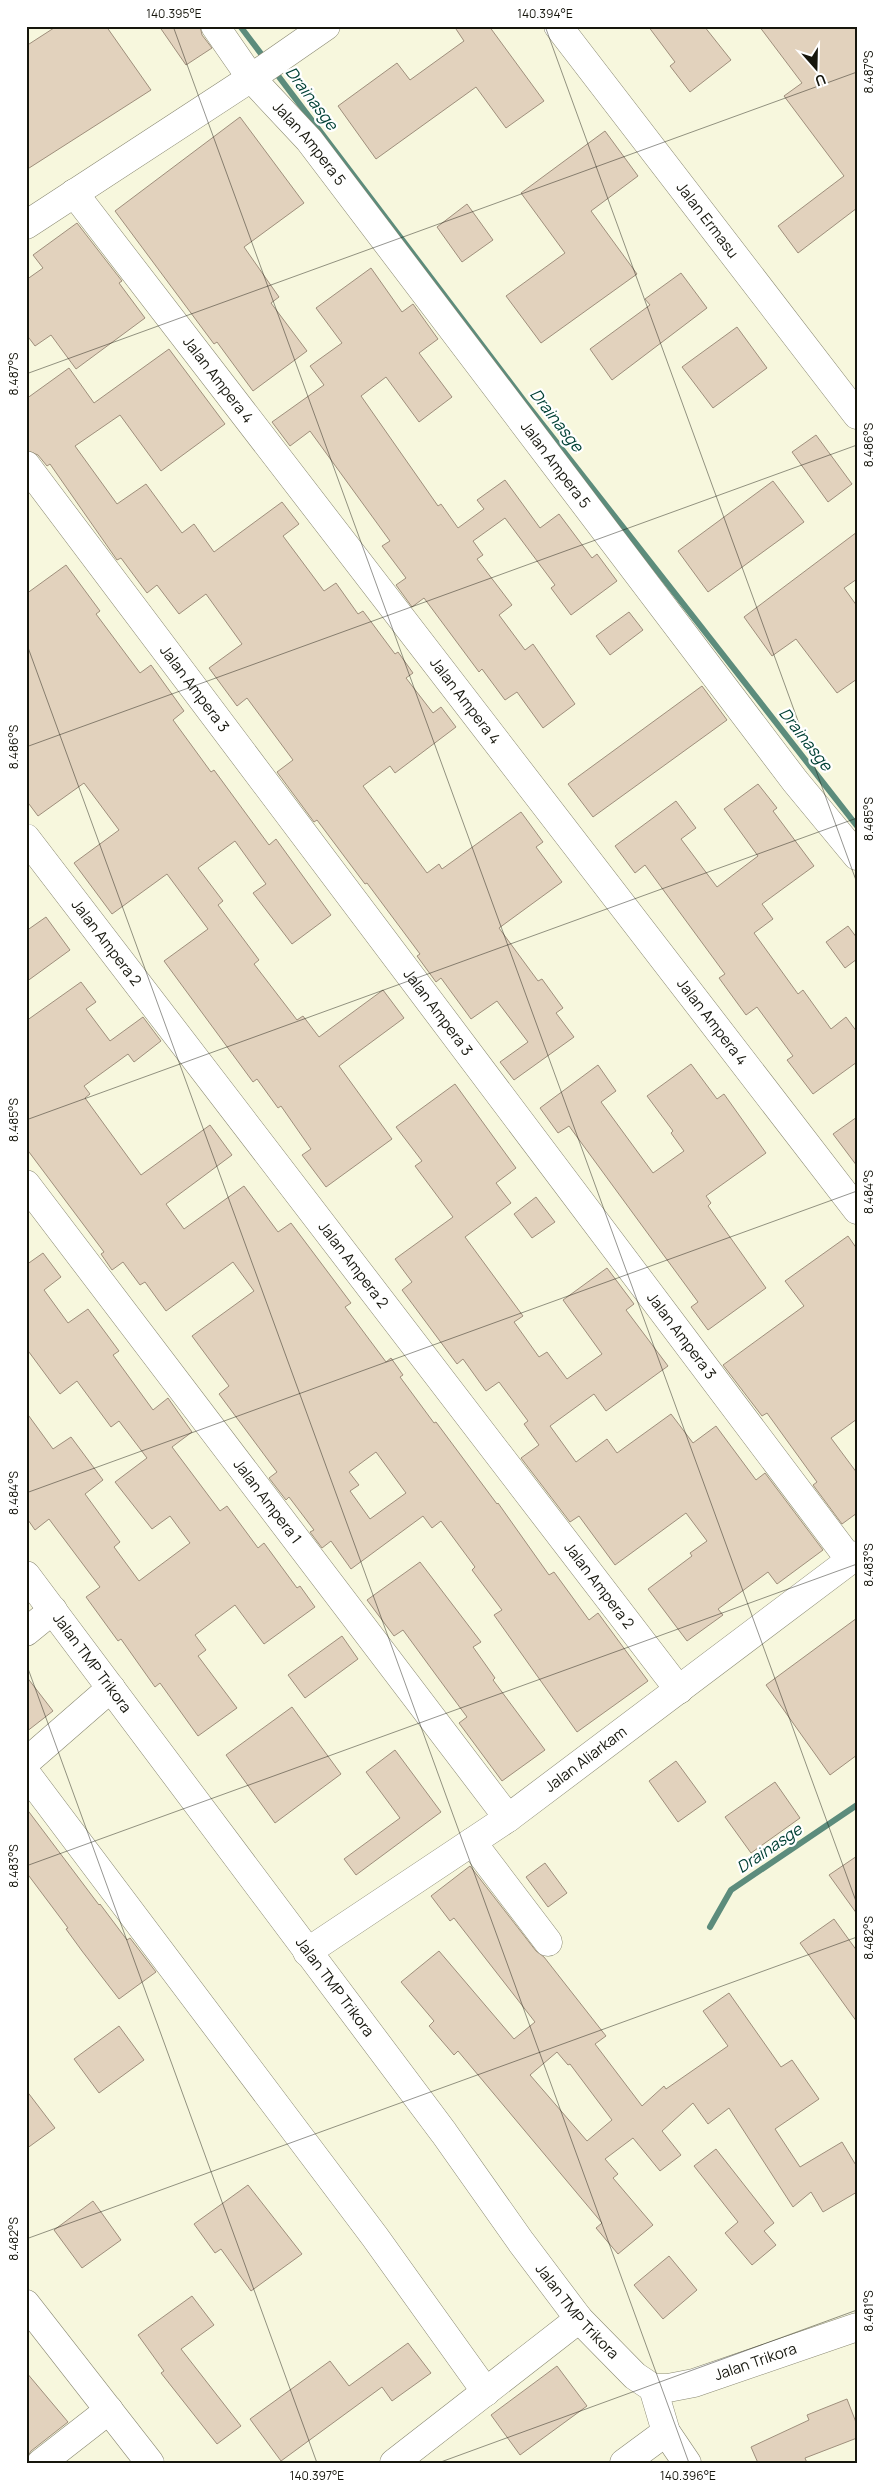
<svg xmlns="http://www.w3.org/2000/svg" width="883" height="2489" viewBox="0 0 883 2489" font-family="Manrope,sans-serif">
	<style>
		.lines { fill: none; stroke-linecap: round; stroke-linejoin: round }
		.stream { stroke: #5c8c7c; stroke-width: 6 }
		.building { fill: #e2d2bd; stroke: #9f8f7c; fill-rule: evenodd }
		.minor-casing { stroke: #8a8972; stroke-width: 29 }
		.highway-casing { stroke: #8a8972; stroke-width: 29 }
		.minor { stroke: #fff; stroke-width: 28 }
		.highway { stroke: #fff; stroke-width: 28 }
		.ticks { fill: none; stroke: #16160d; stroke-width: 1; stroke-opacity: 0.45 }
		.labels { text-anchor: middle; stroke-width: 4.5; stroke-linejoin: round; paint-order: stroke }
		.street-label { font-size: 15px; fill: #16160d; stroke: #fff }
		.water-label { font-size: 16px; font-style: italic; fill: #004034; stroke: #fff }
		.neatline { fill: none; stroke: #16160d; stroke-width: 2 }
		.ticks-label { font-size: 12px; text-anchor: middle; fill: #16160d }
	</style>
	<rect width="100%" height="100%" fill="#f7f7dd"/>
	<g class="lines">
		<path class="stream" d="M 240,26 L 265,59
			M 273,69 L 525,402 L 857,826
			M 710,1927 L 731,1890 L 857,1805"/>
	</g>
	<path class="building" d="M 57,26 L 106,26 L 151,90 L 26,170 L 26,46 Z
		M 159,26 L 200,26 L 202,35 L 212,48 L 186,65 Z
		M 454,26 L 489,26 L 544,101 L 506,128 L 476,87 L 376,159 L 338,106 L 397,63 L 410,80 L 464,41 Z
		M 648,26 L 704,26 L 731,60 L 690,92 L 670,66 L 675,62 Z
		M 759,26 L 857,26 L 857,208 L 798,253 L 778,226 L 844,176 L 784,96 L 802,83 Z
		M 240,117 L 304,203 L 244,247 L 279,297 L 271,303 L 307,351 L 253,391 L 217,342 L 214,344 L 115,211 Z
		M 605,131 L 638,176 L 591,211 L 637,274 L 541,343 L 506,296 L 565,253 L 521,193 Z
		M 467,204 L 493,240 L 462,262 L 437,227 Z
		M 77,223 L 122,281 L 119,283 L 145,318 L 76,369 L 51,335 L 35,346 L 26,334 L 26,280 L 43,268 L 33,255 Z
		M 371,268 L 402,312 L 413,304 L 438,339 L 419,353 L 452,397 L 419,422 L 386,377 L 361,396 L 438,506 L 441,504 L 458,528 L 484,509 L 477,500 L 505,480 L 540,528 L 559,514 L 592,558 L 597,554 L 617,581 L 571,615 L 551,588 L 555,585 L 505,518 L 473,541 L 483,555 L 477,559 L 512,605 L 499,615 L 525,650 L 533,644 L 575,704 L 543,728 L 517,692 L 505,700 L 482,669 L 479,672 L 424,598 L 412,607 L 396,585 L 406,578 L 382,546 L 390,541 L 310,431 L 290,446 L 272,422 L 324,385 L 310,366 L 342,343 L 316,308 Z
		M 681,273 L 707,308 L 612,380 L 590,349 L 650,305 L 645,299 Z
		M 737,327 L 767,368 L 713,408 L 682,367 Z
		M 169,349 L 225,424 L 161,471 L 120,415 L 75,446 L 117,504 L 146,484 L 182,533 L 194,524 L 214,552 L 282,502 L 299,524 L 283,536 L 324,591 L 336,583 L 358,614 L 363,611 L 395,654 L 398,652 L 413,673 L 406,678 L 433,713 L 441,707 L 456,727 L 395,773 L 390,766 L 363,786 L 427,873 L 439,864 L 442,869 L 521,812 L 543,842 L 536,847 L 562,882 L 499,928 L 538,981 L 542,979 L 563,1008 L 556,1013 L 574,1037 L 514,1080 L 500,1062 L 528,1042 L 497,1001 L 471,1019 L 441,978 L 436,982 L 417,956 L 420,954 L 367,883 L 365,884 L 317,820 L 314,822 L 277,772 L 293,760 L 247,698 L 237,706 L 209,668 L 242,644 L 206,594 L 179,614 L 157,585 L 147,593 L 121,558 L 117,560 L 50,464 L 47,466 L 38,455 L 26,450 L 26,399 L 69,368 L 94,403 Z
		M 816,435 L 852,484 L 828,502 L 792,452 Z
		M 773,481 L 804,522 L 708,592 L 678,551 Z
		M 857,532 L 857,579 L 844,588 L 857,606 L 857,679 L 837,693 L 796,639 L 772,656 L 744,617 Z
		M 66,565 L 100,611 L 96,614 L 140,673 L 151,665 L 184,711 L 173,720 L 211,772 L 214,770 L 269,845 L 276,839 L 331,915 L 292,944 L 253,893 L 266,884 L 235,841 L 198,868 L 223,901 L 218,905 L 259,960 L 254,964 L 297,1020 L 303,1016 L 319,1037 L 383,990 L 404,1018 L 339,1066 L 392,1139 L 326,1187 L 302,1155 L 311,1149 L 281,1106 L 278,1108 L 257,1079 L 253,1082 L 164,961 L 208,929 L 167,874 L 112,914 L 74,863 L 119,830 L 84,783 L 38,816 L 26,800 L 26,594 Z
		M 629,612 L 643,630 L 610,655 L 596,636 Z
		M 702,686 L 727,720 L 593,817 L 568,784 Z
		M 758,784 L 777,808 L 773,811 L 814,866 L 762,904 L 773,919 L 754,933 L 798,994 L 803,990 L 831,1029 L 846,1017 L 857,1032 L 857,1062 L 813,1094 L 787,1060 L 793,1056 L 757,1007 L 746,1015 L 719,978 L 725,974 L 645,865 L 635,873 L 615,846 L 676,801 L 696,828 L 681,839 L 717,887 L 758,856 L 724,809 Z
		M 46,917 L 70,950 L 26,982 L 26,931 Z
		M 848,926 L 857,938 L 857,959 L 845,968 L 826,942 Z
		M 81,982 L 96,1002 L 86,1009 L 110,1041 L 143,1017 L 161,1041 L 134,1062 L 128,1054 L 84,1086 L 90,1094 L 85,1098 L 141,1175 L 210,1125 L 232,1155 L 166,1204 L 184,1229 L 244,1186 L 278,1232 L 291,1223 L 351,1303 L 345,1307 L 386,1362 L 391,1358 L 403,1375 L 400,1377 L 434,1423 L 436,1422 L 497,1504 L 498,1503 L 549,1575 L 554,1572 L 589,1620 L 598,1613 L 648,1681 L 577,1732 L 494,1615 L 502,1610 L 472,1570 L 475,1567 L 441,1521 L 432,1528 L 423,1516 L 351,1569 L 331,1541 L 322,1548 L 310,1532 L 314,1530 L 289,1497 L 286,1500 L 269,1478 L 277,1472 L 219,1394 L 229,1386 L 192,1336 L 254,1291 L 233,1262 L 166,1311 L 145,1282 L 140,1285 L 123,1262 L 112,1270 L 101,1254 L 104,1252 L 26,1148 L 26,1021 ZM 376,1452 L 406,1493 L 370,1519 L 350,1491 L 359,1485 L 349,1472 Z
		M 691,1064 L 717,1099 L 724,1094 L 766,1153 L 706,1196 L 711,1203 L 708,1206 L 766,1288 L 708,1330 L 691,1307 L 698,1302 L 569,1126 L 558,1133 L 540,1108 L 598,1065 L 616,1091 L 601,1102 L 653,1173 L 684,1151 L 671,1133 L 673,1131 L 647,1096 Z
		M 455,1084 L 516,1168 L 496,1183 L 511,1203 L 465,1237 L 523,1316 L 514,1322 L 539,1357 L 547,1352 L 567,1379 L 602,1354 L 563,1300 L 607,1268 L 634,1304 L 626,1310 L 668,1366 L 606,1411 L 594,1394 L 550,1426 L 576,1462 L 607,1439 L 617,1453 L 671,1414 L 693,1443 L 716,1426 L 756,1480 L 765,1473 L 823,1550 L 777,1584 L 768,1572 L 718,1609 L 723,1615 L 687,1641 L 648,1589 L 692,1556 L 690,1553 L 707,1541 L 686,1513 L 615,1565 L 579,1516 L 570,1522 L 521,1458 L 539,1445 L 524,1424 L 528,1421 L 499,1382 L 486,1391 L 463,1359 L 457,1364 L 402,1290 L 412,1282 L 395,1259 L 453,1217 L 415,1166 L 422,1161 L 396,1127 Z
		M 857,1117 L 857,1166 L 833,1134 Z
		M 536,1197 L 555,1222 L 532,1238 L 514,1214 Z
		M 848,1236 L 857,1249 L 857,1419 L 831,1438 L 857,1473 L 857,1513 L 842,1524 L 813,1485 L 817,1482 L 767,1413 L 762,1416 L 723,1365 L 804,1306 L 785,1281 Z
		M 43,1253 L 61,1277 L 44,1290 L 68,1323 L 88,1309 L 119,1351 L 113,1355 L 153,1410 L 168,1398 L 192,1432 L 172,1447 L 220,1511 L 227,1506 L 258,1548 L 264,1543 L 297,1588 L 300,1586 L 315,1607 L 264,1644 L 235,1605 L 195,1635 L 206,1650 L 198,1656 L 237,1708 L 198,1736 L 160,1683 L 155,1687 L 121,1639 L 118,1641 L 86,1597 L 100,1587 L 49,1519 L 35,1530 L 26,1517 L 26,1412 L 53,1449 L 71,1437 L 103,1480 L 85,1494 L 120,1542 L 114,1547 L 139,1581 L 190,1543 L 170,1516 L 152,1529 L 115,1482 L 147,1458 L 119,1421 L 111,1427 L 77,1381 L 60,1394 L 26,1348 L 26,1265 Z
		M 420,1562 L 481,1642 L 473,1647 L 495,1678 L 493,1680 L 545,1750 L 502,1781 L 459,1723 L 467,1717 L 436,1675 L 403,1630 L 394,1636 L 367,1600 Z
		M 857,1618 L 857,1755 L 830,1775 L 766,1685 Z
		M 342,1636 L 358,1659 L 305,1698 L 288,1675 Z
		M 26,1676 L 53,1711 L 26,1732 Z
		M 292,1707 L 341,1774 L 275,1823 L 226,1755 Z
		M 395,1750 L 441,1812 L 356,1875 L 344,1859 L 400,1818 L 366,1772 Z
		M 676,1761 L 706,1802 L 678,1822 L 649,1781 Z
		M 775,1782 L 800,1818 L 751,1853 L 725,1817 Z
		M 26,1808 L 99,1905 L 100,1904 L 127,1940 L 130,1938 L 156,1972 L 119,1999 L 82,1951 L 66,1929 L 68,1928 L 26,1872 Z
		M 857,1856 L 857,1914 L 829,1875 Z
		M 545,1863 L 567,1893 L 548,1907 L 526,1877 Z
		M 470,1866 L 536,1951 L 544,1957 L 606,2036 L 595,2044 L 642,2106 L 664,2086 L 666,2089 L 728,2046 L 703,2011 L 729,1993 L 781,2067 L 792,2060 L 819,2099 L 775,2129 L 800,2167 L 842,2142 L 857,2167 L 857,2192 L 823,2212 L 811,2192 L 793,2207 L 729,2108 L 708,2124 L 693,2103 L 662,2131 L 681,2155 L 660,2171 L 633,2138 L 605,2159 L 618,2174 L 613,2178 L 653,2225 L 618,2254 L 596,2228 L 602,2223 L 458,2051 L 454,2055 L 429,2026 L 434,2021 L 401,1982 L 439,1951 L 514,2039 L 535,2022 L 454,1918 L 450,1921 L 431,1896 ZM 557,2052 L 568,2065 L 570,2064 L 612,2120 L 587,2141 L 530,2075 Z
		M 834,1919 L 857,1951 L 857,2022 L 800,1943 Z
		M 119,2026 L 144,2060 L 99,2093 L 74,2059 Z
		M 26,2090 L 55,2128 L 26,2149 Z
		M 716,2149 L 774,2223 L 764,2231 L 776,2245 L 752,2265 L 725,2233 L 738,2222 L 694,2166 Z
		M 248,2185 L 302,2254 L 251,2291 L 221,2249 L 215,2253 L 194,2224 Z
		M 93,2201 L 121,2240 L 82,2268 L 54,2230 Z
		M 669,2256 L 697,2290 L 663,2319 L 634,2285 Z
		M 192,2296 L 214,2325 L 181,2349 L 241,2426 L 217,2444 L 161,2373 L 164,2371 L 138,2335 Z
		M 408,2343 L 431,2373 L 392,2401 L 382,2387 L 281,2461 L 250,2419 L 330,2361 L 349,2386 Z
		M 557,2366 L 587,2406 L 520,2455 L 491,2415 Z
		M 26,2372 L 68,2422 L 31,2451 L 26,2459 Z
		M 847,2399 L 857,2425 L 857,2438 L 805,2458 L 807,2463 L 758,2463 L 751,2447 L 809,2420 L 807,2415 Z"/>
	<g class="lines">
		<defs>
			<g id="minor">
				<path id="s1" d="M 215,26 L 251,78 L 309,140 L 795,781 L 857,856"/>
				<path id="s2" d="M 558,26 L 857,415"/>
				<path id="s3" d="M 74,193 L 857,1210"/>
				<path d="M 26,225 L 251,78 L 326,26"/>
				<path id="s4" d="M 26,465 L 850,1560"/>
				<path id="s5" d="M 26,838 L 679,1690"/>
				<path id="s6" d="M 26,1184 L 508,1818"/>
				<path d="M 26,1632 L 53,1610"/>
				<path d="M 26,1762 L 111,1688"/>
				<path d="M 26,1773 L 375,2237 L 486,2392"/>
				<path d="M 472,1842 L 548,1942"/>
				<path id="s7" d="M 307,1952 L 508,1818 L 857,1555"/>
				<path d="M 26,2304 L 150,2463"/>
				<path d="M 653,2388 L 666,2432 L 687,2463"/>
				<path d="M 41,2463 L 109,2410"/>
				<path d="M 394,2463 L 579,2319"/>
				<path d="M 624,2463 L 666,2432"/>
			</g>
			<g id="highway">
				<path id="s8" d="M 26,1575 L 444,2133 L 521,2242 L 579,2319 L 635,2376 L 653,2388 L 668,2388 L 694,2383 L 857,2327"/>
			</g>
		</defs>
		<use href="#minor" class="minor-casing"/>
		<use href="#highway" class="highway-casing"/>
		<use href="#minor" class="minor"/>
		<use href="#highway" class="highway"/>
	</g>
	<path class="ticks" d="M 173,26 L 857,1904M 545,26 L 857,883M 26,374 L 857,72M 26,642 L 689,2463M 26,747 L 857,445M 26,1120 L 857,818M 26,1493 L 857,1191M 26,1663 L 317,2463M 26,1866 L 857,1564M 26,2239 L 857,1937M 438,2463 L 857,2310"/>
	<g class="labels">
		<g class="street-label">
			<text dy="5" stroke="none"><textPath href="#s1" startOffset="151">Jalan Ampera 5</textPath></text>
			<text dy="5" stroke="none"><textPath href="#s2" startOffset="245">Jalan Ermasu</textPath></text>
			<text dy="5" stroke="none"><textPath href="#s3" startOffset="236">Jalan Ampera 4</textPath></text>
			<text dy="5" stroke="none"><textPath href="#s1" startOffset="556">Jalan Ampera 5</textPath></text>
			<text dy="5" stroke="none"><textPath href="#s4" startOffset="280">Jalan Ampera 3</textPath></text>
			<text dy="5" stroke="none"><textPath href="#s3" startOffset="641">Jalan Ampera 4</textPath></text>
			<text dy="5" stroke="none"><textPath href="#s5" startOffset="132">Jalan Ampera 2</textPath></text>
			<text dy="5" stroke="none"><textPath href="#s4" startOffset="685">Jalan Ampera 3</textPath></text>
			<text dy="5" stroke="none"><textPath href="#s3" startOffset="1046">Jalan Ampera 4</textPath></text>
			<text dy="5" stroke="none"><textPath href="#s5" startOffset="538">Jalan Ampera 2</textPath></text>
			<text dy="5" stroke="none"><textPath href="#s4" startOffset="1090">Jalan Ampera 3</textPath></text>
			<text dy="5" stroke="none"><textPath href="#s6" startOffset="399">Jalan Ampera 1</textPath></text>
			<text dy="5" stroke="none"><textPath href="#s5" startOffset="942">Jalan Ampera 2</textPath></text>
			<text dy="5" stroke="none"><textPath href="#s8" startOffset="110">Jalan TMP Trikora</textPath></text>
			<text dy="5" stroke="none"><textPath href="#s7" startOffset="339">Jalan Aliarkam</textPath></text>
			<text dy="5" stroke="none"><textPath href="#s8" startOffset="515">Jalan TMP Trikora</textPath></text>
			<text dy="5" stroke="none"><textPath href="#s8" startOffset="920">Jalan TMP Trikora</textPath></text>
			<text dy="5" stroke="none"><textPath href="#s8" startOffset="1135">Jalan Trikora</textPath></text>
		</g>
		<g class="water-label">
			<text transform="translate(312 98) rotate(53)" y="6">Drainasge</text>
			<text transform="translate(557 420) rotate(52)" y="6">Drainasge</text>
			<text transform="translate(806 739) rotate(52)" y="6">Drainasge</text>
			<text transform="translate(769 1848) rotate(-34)" y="6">Drainasge</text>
		</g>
	</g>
	<rect width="883" height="2489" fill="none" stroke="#ffffff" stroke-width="55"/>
	<g transform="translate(816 68) rotate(160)" stroke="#ffffff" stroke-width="4" paint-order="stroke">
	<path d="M0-4L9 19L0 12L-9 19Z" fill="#16160d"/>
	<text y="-8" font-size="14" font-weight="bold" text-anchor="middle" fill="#16160d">U</text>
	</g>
	<rect x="28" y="28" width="828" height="2434" class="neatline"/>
	<g class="ticks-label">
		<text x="174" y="18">140.395°E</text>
		<text x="545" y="18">140.394°E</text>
		<text transform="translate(869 72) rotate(-90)" y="4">8.487°S</text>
		<text transform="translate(14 374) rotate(-90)" y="4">8.487°S</text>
		<text transform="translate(869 445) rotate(-90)" y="4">8.486°S</text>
		<text transform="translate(14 747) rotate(-90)" y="4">8.486°S</text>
		<text transform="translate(869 819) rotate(-90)" y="4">8.485°S</text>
		<text transform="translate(14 1120) rotate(-90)" y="4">8.485°S</text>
		<text transform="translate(869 1192) rotate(-90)" y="4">8.484°S</text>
		<text transform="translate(14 1493) rotate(-90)" y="4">8.484°S</text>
		<text transform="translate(869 1565) rotate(-90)" y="4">8.483°S</text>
		<text transform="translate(14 1866) rotate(-90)" y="4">8.483°S</text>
		<text transform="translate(869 1938) rotate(-90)" y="4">8.482°S</text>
		<text transform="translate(14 2239) rotate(-90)" y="4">8.482°S</text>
		<text transform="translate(869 2311) rotate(-90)" y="4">8.481°S</text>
		<text x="317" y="2480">140.397°E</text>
		<text x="688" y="2480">140.396°E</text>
	</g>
</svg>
